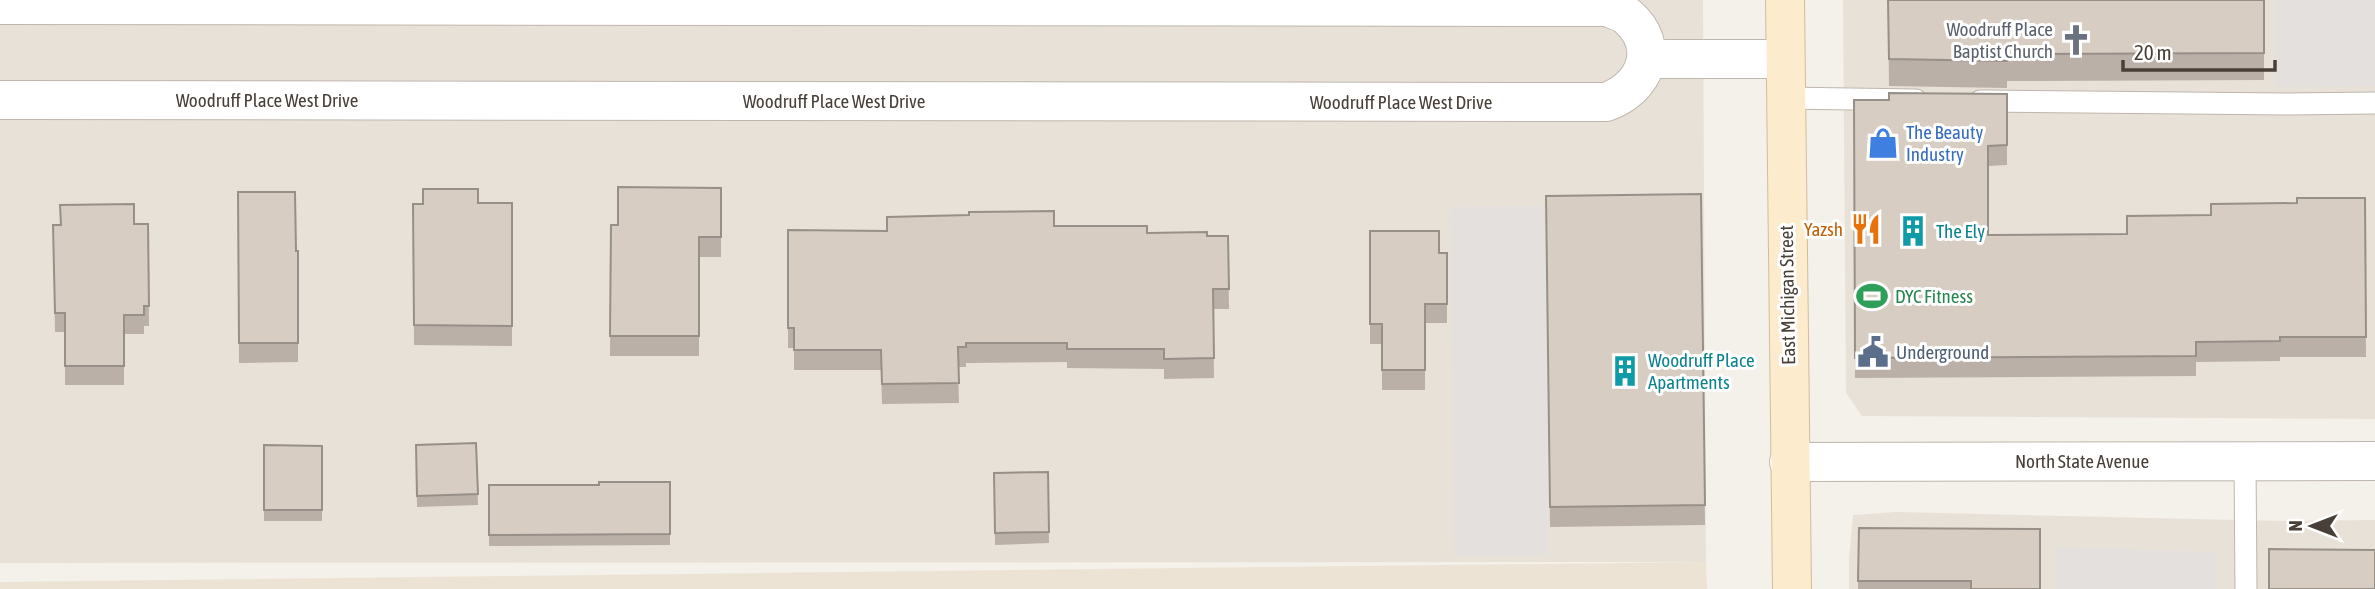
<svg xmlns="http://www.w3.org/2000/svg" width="2375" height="589" viewBox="0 0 2375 589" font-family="'Asap Condensed',sans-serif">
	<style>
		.residential { fill: #e8e1d8 }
		.education { fill: #ece3d4 }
		.parking { fill: #e3e0de }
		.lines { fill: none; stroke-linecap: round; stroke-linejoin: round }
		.service-casing { stroke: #bfb6ad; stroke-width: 23 }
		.minor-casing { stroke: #bfb6ad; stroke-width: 40 }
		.tertiary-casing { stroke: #bfb6ad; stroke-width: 40 }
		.secondary-casing { stroke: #d1bd9b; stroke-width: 40 }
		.service { stroke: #fff; stroke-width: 21 }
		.minor { stroke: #fff; stroke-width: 38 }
		.tertiary { stroke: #fff; stroke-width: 38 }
		.secondary { stroke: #fcebcc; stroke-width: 38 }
		.wall { fill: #bab0a8 }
		.building { fill: #d8cdc3; stroke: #979088; stroke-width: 2 }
		.labels { text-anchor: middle; stroke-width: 6; stroke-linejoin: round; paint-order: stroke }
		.worship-label { font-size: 19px; fill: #5b616d; stroke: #fff; text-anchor: end }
		.street-label { font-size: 19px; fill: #484038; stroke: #fff }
		.shop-label { font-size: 19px; fill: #366cbe; stroke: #fff; text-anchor: start }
		.food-label { font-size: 19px; fill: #c56008; stroke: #fff; text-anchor: end }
		.culture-label { font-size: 19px; fill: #0d838f; stroke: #fff; text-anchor: start }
		.leisure-label { font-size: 19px; fill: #27864d; stroke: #fff; text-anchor: start }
		.service-label { font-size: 19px; fill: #4e5e75; stroke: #fff; text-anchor: start }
	</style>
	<rect width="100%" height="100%" fill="#f4f0ea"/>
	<path class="residential" d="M 0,0 L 1703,0 L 1706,562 L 0,563 Z
		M 1843,0 L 2375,0 L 2375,419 L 1862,416 L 1846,393 Z
		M 1896,512 L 2280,521 L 2375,520 L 2375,589 L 1849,589 L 1849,559 L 1853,515 Z"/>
	<path class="education" d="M 1706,562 L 1707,589 L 0,589 L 0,582 Z"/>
	<path class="parking" d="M 2274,0 L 2375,0 L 2375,86 L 2275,87 Z
		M 1545,206 L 1548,555 L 1454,556 L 1450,207 Z
		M 2056,547 L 2215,552 L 2214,589 L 2055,589 Z"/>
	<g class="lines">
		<defs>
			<path id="service" d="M 1785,98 L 1916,100
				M 1980,101 L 2287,104 L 2375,103
				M 2245,461 L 2246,589"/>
			<path id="minor" d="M 0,5 L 1607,7 C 1614,10 1622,12 1627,16 C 1662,46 1646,88 1606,102 L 0,100
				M 1646,59 L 1785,59"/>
			<path id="tertiary" d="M 1789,462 L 2375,461"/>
			<path id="secondary" d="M 1785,0 L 1792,589"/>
		</defs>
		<use href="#service" class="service-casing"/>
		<use href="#minor" class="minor-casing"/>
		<use href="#tertiary" class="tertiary-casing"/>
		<use href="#secondary" class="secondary-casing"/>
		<use href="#service" class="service"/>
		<use href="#minor" class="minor"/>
		<use href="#tertiary" class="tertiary"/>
		<use href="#secondary" class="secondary"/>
	</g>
	<path class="wall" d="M 1888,0 L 2264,0 L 2264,80 L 2007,81 L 2007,88 L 1889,86 Z
		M 2007,94 L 2007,165 L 1988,166 L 1988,235 L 2127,234 L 2211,215 L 2297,203 L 2365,198 L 2366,357 L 2280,357 L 2280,361 L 2196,362 L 2196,376 L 1855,378 L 1854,100 L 1889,100 Z
		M 721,188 L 721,257 L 699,257 L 699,356 L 610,356 L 611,225 L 618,225 Z
		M 238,192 L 296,251 L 298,251 L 298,362 L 239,363 Z
		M 1701,194 L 1705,525 L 1550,527 L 1546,196 Z
		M 478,203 L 512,203 L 512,346 L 414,345 L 413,204 Z
		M 60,205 L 134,224 L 148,224 L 149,326 L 144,326 L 144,334 L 124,334 L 124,385 L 65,385 L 65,332 L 55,332 L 53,225 L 60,225 Z
		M 887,217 L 1054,226 L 1207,236 L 1228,236 L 1229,309 L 1213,309 L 1214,378 L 1164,379 L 1164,369 L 1067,368 L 1067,362 L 966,363 L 966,367 L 958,367 L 959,403 L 882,404 L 881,370 L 794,370 L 794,348 L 788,348 L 788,230 L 887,231 Z
		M 1370,231 L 1439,253 L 1447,253 L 1447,323 L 1425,323 L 1425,390 L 1382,390 L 1382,344 L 1370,344 Z
		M 476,443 L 478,505 L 417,507 L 416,445 Z
		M 264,445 L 322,446 L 322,521 L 264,521 Z
		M 1048,472 L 1049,543 L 995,545 L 994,473 Z
		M 670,482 L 670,545 L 489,546 L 489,485 L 599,485 Z
		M 1859,528 L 2040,589 L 1858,589 Z"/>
	<path class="building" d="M 1888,0 L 2264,0 L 2264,53 L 2007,54 L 2007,61 L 1889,59 Z
		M 1889,93 L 2007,94 L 2007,145 L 1988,146 L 1988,235 L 2127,234 L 2127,216 L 2211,215 L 2211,204 L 2297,203 L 2297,198 L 2365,198 L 2366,337 L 2280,337 L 2280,341 L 2196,342 L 2196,356 L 1855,358 L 1854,100 L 1889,100 Z
		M 618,187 L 721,188 L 721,237 L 699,237 L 699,336 L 610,336 L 611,225 L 618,225 Z
		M 423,189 L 478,189 L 478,203 L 512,203 L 512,326 L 414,325 L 413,204 L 423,204 Z
		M 238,192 L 295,192 L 296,251 L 298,251 L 298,343 L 239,343 Z
		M 1701,194 L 1705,505 L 1550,507 L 1546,196 Z
		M 134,204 L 134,224 L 148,224 L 149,306 L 144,306 L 144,315 L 124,315 L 124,366 L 65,366 L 65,313 L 55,313 L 53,225 L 61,225 L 60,205 Z
		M 1054,211 L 1054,226 L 1147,226 L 1147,233 L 1207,232 L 1207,236 L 1228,236 L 1229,289 L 1213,289 L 1214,358 L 1164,359 L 1164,349 L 1067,349 L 1067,343 L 966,343 L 966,347 L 958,347 L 959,383 L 882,384 L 881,350 L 794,350 L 794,328 L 788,328 L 788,230 L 887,231 L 887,217 L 969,215 L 969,212 Z
		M 1370,231 L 1439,231 L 1439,253 L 1447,253 L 1447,304 L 1425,304 L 1425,370 L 1382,370 L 1382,324 L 1370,324 Z
		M 476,443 L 478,494 L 417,496 L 416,445 Z
		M 264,445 L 322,446 L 322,510 L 264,510 Z
		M 1048,472 L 1049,532 L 995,533 L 994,473 Z
		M 599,482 L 670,482 L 670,534 L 489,535 L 489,485 L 599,485 Z
		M 1859,528 L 2040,529 L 2040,589 L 1971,589 L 1971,581 L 1858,581 Z
		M 2269,549 L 2375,550 L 2375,589 L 2269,589 Z"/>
	<defs>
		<symbol id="church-bare" viewBox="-9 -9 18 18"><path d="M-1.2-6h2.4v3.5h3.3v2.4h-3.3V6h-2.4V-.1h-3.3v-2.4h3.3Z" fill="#6b7280" stroke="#fff" stroke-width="2.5" paint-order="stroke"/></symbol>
		<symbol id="shop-bare" viewBox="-9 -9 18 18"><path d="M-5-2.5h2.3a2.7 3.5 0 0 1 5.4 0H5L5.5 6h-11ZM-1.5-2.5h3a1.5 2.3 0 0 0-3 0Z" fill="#3f7fe0" stroke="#fff" stroke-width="2.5" paint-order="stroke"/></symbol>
		<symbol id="restaurant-bare" viewBox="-9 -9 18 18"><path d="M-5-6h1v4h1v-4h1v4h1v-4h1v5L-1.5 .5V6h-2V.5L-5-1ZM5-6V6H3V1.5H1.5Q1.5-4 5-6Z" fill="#e8710a" stroke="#fff" stroke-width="2.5" paint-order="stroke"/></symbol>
		<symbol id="building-bare" viewBox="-9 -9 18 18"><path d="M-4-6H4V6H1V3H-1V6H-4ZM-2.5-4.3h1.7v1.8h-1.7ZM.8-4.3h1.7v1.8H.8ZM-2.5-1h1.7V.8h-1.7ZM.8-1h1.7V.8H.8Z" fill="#0f9aa8" stroke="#fff" stroke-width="2.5" paint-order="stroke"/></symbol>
		<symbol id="stadium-bare" viewBox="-9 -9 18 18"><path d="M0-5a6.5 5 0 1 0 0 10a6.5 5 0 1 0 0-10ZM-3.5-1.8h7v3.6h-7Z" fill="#2e9e5b" stroke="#fff" stroke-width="2.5" paint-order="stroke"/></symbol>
		<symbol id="civic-bare" viewBox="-9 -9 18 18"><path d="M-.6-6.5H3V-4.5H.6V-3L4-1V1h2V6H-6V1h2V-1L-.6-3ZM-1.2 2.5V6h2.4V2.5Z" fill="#5c6f8a" stroke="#fff" stroke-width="2.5" paint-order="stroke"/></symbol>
	</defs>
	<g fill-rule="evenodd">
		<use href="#church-bare" x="2054" y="18" width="44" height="44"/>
		<use href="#shop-bare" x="1861" y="121" width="44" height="44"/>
		<use href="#restaurant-bare" x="1844" y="207" width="44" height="44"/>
		<use href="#building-bare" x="1891" y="209" width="44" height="44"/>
		<use href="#stadium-bare" x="1850" y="274" width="44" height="44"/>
		<use href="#civic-bare" x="1851" y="330" width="44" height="44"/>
		<use href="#building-bare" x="1603" y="349" width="44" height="44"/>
	</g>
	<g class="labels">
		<g class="worship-label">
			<text x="2053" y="36">Woodruff Place<tspan x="2053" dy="22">Baptist Church</tspan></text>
		</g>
		<g class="street-label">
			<text x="267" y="107">Woodruff Place West Drive</text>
			<text x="834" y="108">Woodruff Place West Drive</text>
			<text x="1401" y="109">Woodruff Place West Drive</text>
			<text transform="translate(1787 295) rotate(-91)" y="7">East Michigan Street</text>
			<text x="2082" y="468">North State Avenue</text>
		</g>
		<g class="shop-label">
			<text x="1906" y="139">The Beauty<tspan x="1906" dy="22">Industry</tspan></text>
		</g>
		<g class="food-label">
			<text x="1843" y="236">Yazsh</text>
		</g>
		<g class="culture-label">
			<text x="1936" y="238">The Ely</text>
			<text x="1648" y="367">Woodruff Place<tspan x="1648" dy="22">Apartments</tspan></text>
		</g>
		<g class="leisure-label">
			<text x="1895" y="303">DYC Fitness</text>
		</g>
		<g class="service-label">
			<text x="1896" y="359">Underground</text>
		</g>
	</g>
	<g transform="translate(2312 526) rotate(270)" stroke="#ffffff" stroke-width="5" paint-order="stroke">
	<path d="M0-5L12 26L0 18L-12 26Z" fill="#484038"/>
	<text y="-10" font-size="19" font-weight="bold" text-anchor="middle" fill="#484038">N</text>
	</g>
	<path d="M2123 60v10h152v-10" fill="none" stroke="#484038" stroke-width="3.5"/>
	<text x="2134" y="60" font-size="21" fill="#484038" stroke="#ffffff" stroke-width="5" paint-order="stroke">20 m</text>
</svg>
